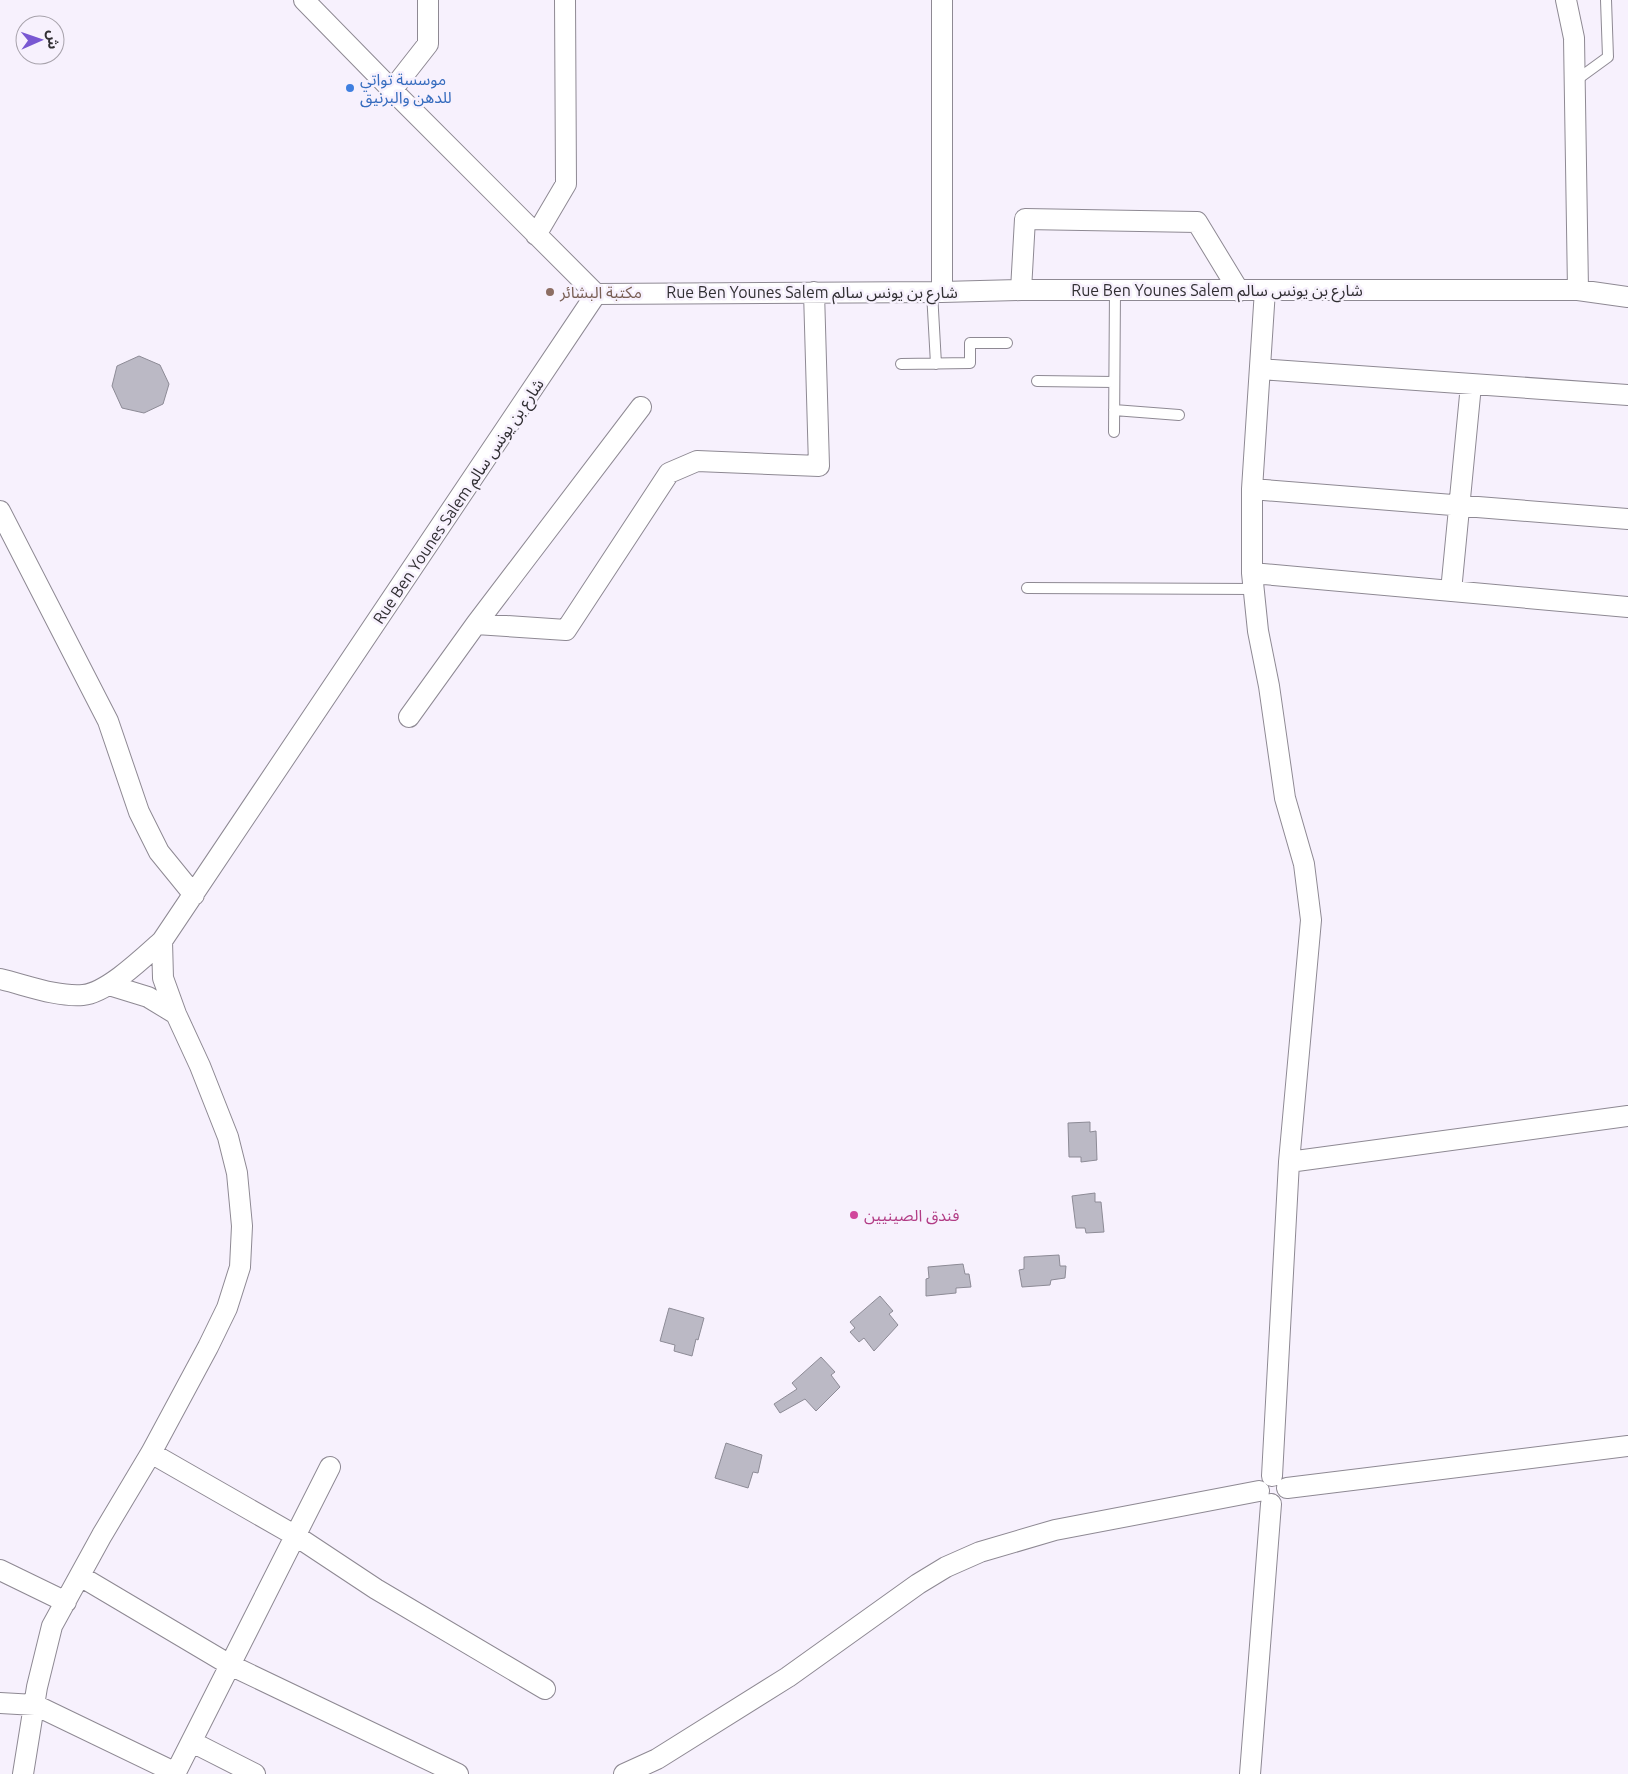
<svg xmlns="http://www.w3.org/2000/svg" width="1628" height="1774" viewBox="0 0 1628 1774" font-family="Ubuntu,'Noto Sans Arabic',sans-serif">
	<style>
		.building { fill: #bbb9c5; stroke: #8d8b96 }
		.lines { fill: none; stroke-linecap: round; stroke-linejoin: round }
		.lane-casing { stroke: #8e8993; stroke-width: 12 }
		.street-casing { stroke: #8e8993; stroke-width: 22 }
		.lane { stroke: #fff; stroke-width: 10 }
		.street { stroke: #fff; stroke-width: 20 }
		.shop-dot { fill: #3f7fe0; stroke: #f7f1fd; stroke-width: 2 }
		.education-dot { fill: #8d6e63; stroke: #f7f1fd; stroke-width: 2 }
		.hotel-dot { fill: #d1479c; stroke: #f7f1fd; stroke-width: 2 }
		.labels { text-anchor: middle; stroke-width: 5; stroke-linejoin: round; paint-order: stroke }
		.shop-label { font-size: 16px; fill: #366cbe; stroke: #f7f1fd; text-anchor: start }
		.street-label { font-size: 16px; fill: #312f33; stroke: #f7f1fd }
		.education-label { font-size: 16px; fill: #785e54; stroke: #f7f1fd; text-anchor: start }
		.hotel-label { font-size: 16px; fill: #b23c85; stroke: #f7f1fd; text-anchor: start }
	</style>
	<rect width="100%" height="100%" fill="#f7f1fd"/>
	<path class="building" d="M 139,356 L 160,365 L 169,384 L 163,404 L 144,413 L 122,408 L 112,386 L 117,366 Z
		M 1090,1122 L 1090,1132 L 1096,1131 L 1097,1160 L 1081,1162 L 1081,1157 L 1069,1157 L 1068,1123 Z
		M 1095,1193 L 1095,1202 L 1101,1202 L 1104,1232 L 1086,1233 L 1085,1228 L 1076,1228 L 1072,1196 Z
		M 1059,1255 L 1060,1266 L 1066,1266 L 1065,1278 L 1051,1280 L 1050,1285 L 1022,1287 L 1019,1270 L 1024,1269 L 1024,1257 Z
		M 963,1264 L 965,1274 L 969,1274 L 971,1287 L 956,1288 L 956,1293 L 926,1296 L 926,1279 L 929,1278 L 928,1267 Z
		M 880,1296 L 893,1311 L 889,1314 L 898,1325 L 874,1351 L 864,1338 L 859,1342 L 850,1332 L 855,1328 L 850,1322 Z
		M 669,1308 L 704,1318 L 698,1340 L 696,1339 L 692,1356 L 674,1351 L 675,1345 L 660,1341 Z
		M 821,1357 L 835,1372 L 831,1375 L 840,1387 L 816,1411 L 805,1399 L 780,1413 L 774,1404 L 797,1389 L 792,1383 Z
		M 726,1443 L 762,1455 L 758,1473 L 753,1472 L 748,1488 L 715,1478 Z"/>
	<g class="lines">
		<defs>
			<path id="lane" d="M 1575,81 L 1608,57 L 1606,0
				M 932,292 L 936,364
				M 901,364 L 970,363 L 970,343 L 1007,343
				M 1037,381 L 1114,382
				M 1114,410 L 1179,415
				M 1114,432 L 1115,290
				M 1027,588 L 1254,589"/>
			<path id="street" d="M 304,0 L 392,90 L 596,294
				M 942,0 L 942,292
				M 1566,0 L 1574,38 L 1578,290
				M 392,90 L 428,44 L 428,0
				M 536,235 L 566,184 L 565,0
				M 1021,290 L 1025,219 L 1197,222 L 1239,291
				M 1265,290 L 1252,489 L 1252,573 L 1258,631 L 1269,686 L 1285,798 L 1304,864 L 1311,920 L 1289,1162 L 1272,1476
				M 596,294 L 942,292 L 1021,290 L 1578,290 L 1628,297
				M 1260,369 L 1628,395
				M 1252,489 L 1628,519
				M 0,511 L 108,721 L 139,812 L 159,852 L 194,895
				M 1252,573 L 1628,607
				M 1451,591 L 1471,385
				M 476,624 L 566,630 L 669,473 L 697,461 L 819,466 L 814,292
				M 409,717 L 476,624 L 641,407
				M 0,979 C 26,985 56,997 83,995 C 107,993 144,957 162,941 L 596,294
				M 109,985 L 148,997 L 176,1014
				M 1289,1162 L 1628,1116
				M 151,1453 L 296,1536 L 376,1589 L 545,1689
				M 1287,1488 L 1628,1446
				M 0,1570 L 66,1602
				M 80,1576 L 230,1665 L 458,1774
				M 0,1703 L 35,1705 L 176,1773
				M 192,1742 L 255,1774
				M 23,1774 L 37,1687 L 52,1626 L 102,1535 L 151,1453 L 208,1347 L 227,1308 L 240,1267 L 242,1226 L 237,1173 L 228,1137 L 200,1066 L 176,1014 L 163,978 L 162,941
				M 175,1774 L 330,1467
				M 624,1774 L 657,1759 L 788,1677 L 918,1584 L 946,1567 L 980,1552 L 1055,1530 L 1259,1491
				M 1250,1774 L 1271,1504"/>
		</defs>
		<use href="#lane" class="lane-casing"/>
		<use href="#street" class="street-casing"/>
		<use href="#lane" class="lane"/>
		<use href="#street" class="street"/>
	</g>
	<circle class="shop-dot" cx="350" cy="88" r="5"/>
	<circle class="education-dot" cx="550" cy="292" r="5"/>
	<circle class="hotel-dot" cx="854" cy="1215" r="5"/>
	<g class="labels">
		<g class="shop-label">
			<text x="360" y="85">موسسة تواتي<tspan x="360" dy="18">للدهن والبرنيق</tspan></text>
		</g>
		<g class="street-label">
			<text x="1217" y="296">Rue Ben Younes Salem شارع بن يونس سالم</text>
			<text x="812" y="298">Rue Ben Younes Salem شارع بن يونس سالم</text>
			<text transform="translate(458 501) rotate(-56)" y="6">Rue Ben Younes Salem شارع بن يونس سالم</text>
		</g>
		<g class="education-label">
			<text x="560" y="298">مكتبة البشائر</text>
		</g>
		<g class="hotel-label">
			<text x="864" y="1221">فندق الصينيين</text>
		</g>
	</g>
	<g transform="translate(40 40) rotate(88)"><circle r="24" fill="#f7f1fd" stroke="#a8a3ac"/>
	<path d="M0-4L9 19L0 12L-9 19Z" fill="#7958d2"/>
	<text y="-8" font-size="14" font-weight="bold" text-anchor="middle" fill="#312f33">ش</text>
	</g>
</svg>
